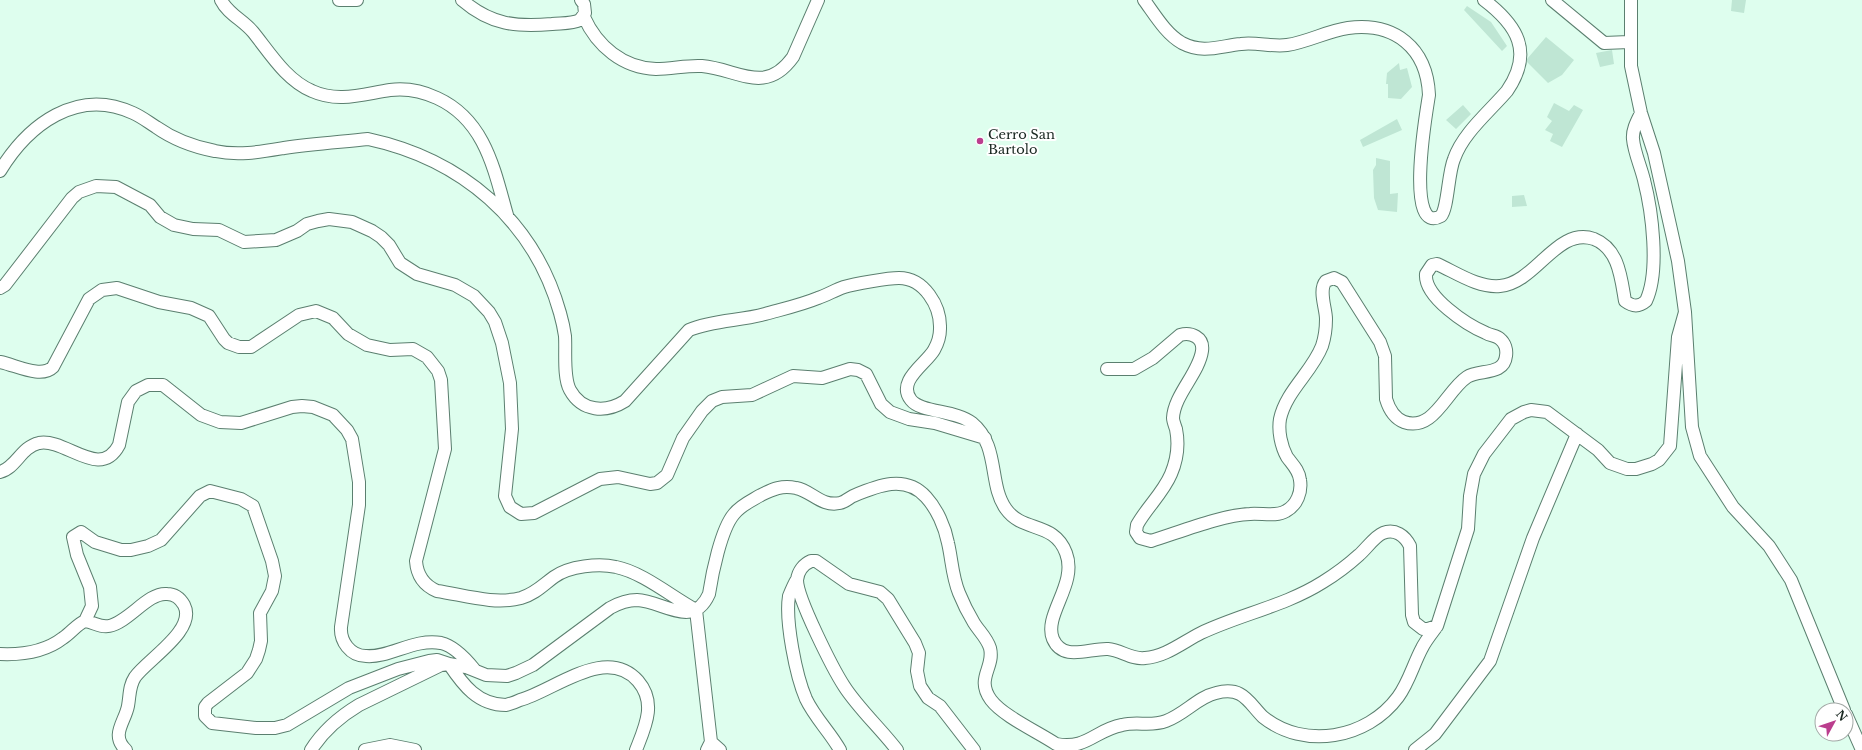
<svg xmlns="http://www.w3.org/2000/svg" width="1862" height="750" viewBox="0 0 1862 750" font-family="'Libre Baskerville',serif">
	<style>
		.building { fill: #bfe6d4 }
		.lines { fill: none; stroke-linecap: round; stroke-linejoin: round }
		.street-casing { stroke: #5b7f6f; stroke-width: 14 }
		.street { stroke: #fff; stroke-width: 12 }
		.poi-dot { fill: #bb3e8e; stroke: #fff; stroke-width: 1.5 }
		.labels { text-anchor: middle; stroke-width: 4; stroke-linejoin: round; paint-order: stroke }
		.poi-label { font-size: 13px; fill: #182720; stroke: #fff; text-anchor: start }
	</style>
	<rect width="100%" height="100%" fill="#defeee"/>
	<path class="building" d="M 1732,0 L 1746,0 L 1744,13 L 1731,11 Z
		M 1467,6 L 1491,22 L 1507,46 L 1502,51 L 1464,10 Z
		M 1546,37 L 1574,60 L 1562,75 L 1548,83 L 1527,62 L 1527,59 Z
		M 1612,50 L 1614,64 L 1600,67 L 1596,53 Z
		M 1399,63 L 1400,70 L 1407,68 L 1412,87 L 1401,99 L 1388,98 L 1388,84 L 1386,84 L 1387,73 Z
		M 1554,103 L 1569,111 L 1574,105 L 1583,110 L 1562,147 L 1550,141 L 1553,134 L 1545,130 L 1552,121 L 1547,117 Z
		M 1463,105 L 1471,114 L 1456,129 L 1446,120 Z
		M 1397,119 L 1402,130 L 1363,147 L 1360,140 Z
		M 1376,158 L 1390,161 L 1390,194 L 1398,193 L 1397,212 L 1378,210 L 1374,198 L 1373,170 L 1376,165 Z
		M 1524,195 L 1527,206 L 1512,207 L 1512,196 Z"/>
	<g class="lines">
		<defs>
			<path id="street" d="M 221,0 C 228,14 243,20 253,32 C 270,53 286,80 312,91 C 338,103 363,94 390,90 C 406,88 422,91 437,98 C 485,120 494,169 507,215
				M 339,0 L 357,0
				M 462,0 C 491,25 516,27 552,24 C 561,23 572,24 580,20 L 585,13 L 584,4 L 581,0
				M 1144,0 C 1155,15 1166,34 1182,43 C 1203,54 1220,46 1241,44 C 1256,42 1272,47 1287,45 C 1308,42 1327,31 1348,28 C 1395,22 1427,48 1429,95 C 1427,108 1404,237 1441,216 C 1448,208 1448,173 1454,159 C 1463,133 1489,112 1507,91 C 1534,52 1517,25 1484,0
				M 1552,0 L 1604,43 L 1629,42
				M 1631,0 L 1631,66 L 1641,113 L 1654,153 L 1678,261 L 1685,312 L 1692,427 L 1700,456 L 1733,507 L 1769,546 L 1791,580 L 1844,710
				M 584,17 C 597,46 623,68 656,69 C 672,69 687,65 702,66 C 738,69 765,96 793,57 L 818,0
				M 0,171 C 28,125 77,87 133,113 C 142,117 148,122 156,127 C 173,139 194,147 215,151 C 238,156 260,152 284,148 C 312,144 340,142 368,139 C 461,159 534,220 560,313 C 562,320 564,329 565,336 C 566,352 563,377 570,390 C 582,412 606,413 625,401 L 689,330 C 713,320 740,321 765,314 C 783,309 801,305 818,298 C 827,295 835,290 844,287 C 854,284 888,278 899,278 C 924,278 941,306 940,329 C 940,336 938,343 934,350 C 926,364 896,381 911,400 C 921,413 956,410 972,423 C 1000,446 988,484 1006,509 C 1023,533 1054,521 1066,553 C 1078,584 1043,615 1053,639 C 1063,662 1089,648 1108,649 C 1121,650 1132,660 1145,658 C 1165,657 1183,642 1201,633 C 1241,614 1285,606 1323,582 C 1336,574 1348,565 1359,555 C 1366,549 1375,536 1383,533 C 1395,528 1405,536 1410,546 L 1412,615 L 1414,622 L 1423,629 L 1428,629 L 1437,626 L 1468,529 L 1470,496 L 1474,474 L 1484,454 L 1511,419 L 1524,412 L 1531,410 L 1547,412 L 1598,450 L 1610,463 L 1627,469 L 1636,469 L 1652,464 L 1659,460 L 1670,446 L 1678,337 L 1685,312
				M 0,288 L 5,285 L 72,198 L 79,192 L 96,186 L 116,187 L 150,205 L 160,217 L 174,225 L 193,229 L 219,230 L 244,242 L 276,240 L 297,231 L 307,224 L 318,221 L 329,219 L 352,222 L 372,231 L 381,237 L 389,245 L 400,263 L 417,274 L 455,285 L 474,296 L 489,312 L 495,322 L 502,343 L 510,383 L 512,429 L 505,496 L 510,507 L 521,514 L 534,513 L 600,479 L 618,477 L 650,484 L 657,483 L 667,475 L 683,438 L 702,411 L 712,401 L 722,397 L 752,395 L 793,376 L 822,378 L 850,369 L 858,370 L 866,374 L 881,404 L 890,412 L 909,419 L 935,423 L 985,438
				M 0,362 C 16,365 41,379 53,367 L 89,299 L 102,290 L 117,288 L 159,302 L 191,308 L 209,316 L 224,339 L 228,343 L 239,347 L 251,347 L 299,315 L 316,311 L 333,318 L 348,334 L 367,345 L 390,350 L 413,349 L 427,357 L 438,371 L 441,380 L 445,449 L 416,561 C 417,575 423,585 437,591 C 464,595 494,605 521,598 C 535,594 543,585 554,577 C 569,566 599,563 616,567 C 642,572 672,597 696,610 L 711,742
				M 1107,369 L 1134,369 L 1153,358 L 1180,335 C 1191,332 1204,337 1202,351 C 1199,373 1174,395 1173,418 C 1173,421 1175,426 1176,429 C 1179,444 1177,460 1171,474 C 1163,493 1147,507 1137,525 L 1136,532 L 1140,538 L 1151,541 C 1180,532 1222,515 1250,514 C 1262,513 1276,517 1286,511 C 1297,505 1302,492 1300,480 C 1299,470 1292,464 1287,457 C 1281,446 1278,431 1280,419 C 1286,391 1312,372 1322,346 C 1325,337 1326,328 1326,319 C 1326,308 1318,290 1326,281 L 1334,278 L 1342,282 L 1380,342 L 1385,356 L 1386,399 C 1389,409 1394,418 1404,422 C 1434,432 1446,391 1467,377 C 1479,369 1504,376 1506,356 C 1507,350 1505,343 1500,339 C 1496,335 1491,336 1486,333 C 1467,325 1424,297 1426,274 L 1432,265 L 1437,264 C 1457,273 1478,288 1500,286 C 1536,283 1557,226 1594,239 C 1619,249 1621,278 1625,301 C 1633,307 1639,307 1646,301 C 1660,271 1652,211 1644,180 C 1641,167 1634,152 1633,139 C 1632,130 1637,121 1641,113
				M 0,472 C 16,468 21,447 39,443 C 66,438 100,481 119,445 L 128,402 L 136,391 L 148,385 L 163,385 L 201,415 L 220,422 L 241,423 L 292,407 L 302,406 L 313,407 L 333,415 L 347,430 L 352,439 L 359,482 L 359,505 L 341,627 C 340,641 350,656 366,656 C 390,658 414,638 441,643 C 454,646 466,659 474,669
				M 797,579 C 794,584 791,591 789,596 C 785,621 796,676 806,699 C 815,718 830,732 840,750
				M 85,621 L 92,606 L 90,587 L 77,555 L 73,537 L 81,532 L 95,542 L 121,550 L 131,550 L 148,546 L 161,540 L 200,496 L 210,491 L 241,499 L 253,506 L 272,561 L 275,576 L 272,591 L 260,613 L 261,641 L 259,650 L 256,659 L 247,673 L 208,703 L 205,707 L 205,716 L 212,723 L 256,728 L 275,728 L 287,725 L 349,688 L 398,669 L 429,661 L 437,660 L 449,664 C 463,685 478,705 506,705 C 510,704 516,702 520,700 C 555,690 606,645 638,681 C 657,703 645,727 636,750
				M 0,654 C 22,655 45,652 63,638 C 71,633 77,624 85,621 C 94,622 100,628 109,626 C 129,622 148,592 167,594 C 174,594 180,598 184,605 C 197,630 148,659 135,677 C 129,686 130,695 128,706 C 125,722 110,735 126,750
				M 1846,714 L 1862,750
				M 311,750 C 323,731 339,717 359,705 L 441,665 L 449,664 L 466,667 L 486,675 L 507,676 L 516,673 L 533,665 L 610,608 C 619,603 627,600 637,600 C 663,601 693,630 709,594 C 712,574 721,529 734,514 C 741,505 751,501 761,495 C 773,489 782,485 796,488 C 812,491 821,507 840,503 C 845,502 849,498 853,496 C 877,486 905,474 926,497 C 937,509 945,527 948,543 C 952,560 952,576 959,593 C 963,603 968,613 974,623 C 979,631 987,638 990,648 C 995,668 975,678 991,700 C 1003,716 1038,732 1056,744 C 1087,750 1095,730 1122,725 C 1138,721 1150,727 1166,721 C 1185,714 1198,697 1216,693 C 1243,686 1248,702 1263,717 C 1304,750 1367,739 1398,697 C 1409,682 1413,665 1422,648 C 1426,640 1432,633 1437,626
				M 365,750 L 390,745 L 415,750
				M 707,750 L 711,742 L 720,750
				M 897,750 C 881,729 858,708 844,686 C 833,669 797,598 797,580 C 798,571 804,564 811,561 L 816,561 L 849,584 L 880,592 L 888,599 L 915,643 L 919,653 L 917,671 L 920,686 L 928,698 L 940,706 L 974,750
				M 1415,750 L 1435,734 L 1490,661 L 1533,538 L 1577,434"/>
		</defs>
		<use href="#street" class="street-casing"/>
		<use href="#street" class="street"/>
	</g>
	<circle class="poi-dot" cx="980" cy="141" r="4"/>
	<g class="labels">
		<g class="poi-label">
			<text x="988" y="139">Cerro San<tspan x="988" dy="15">Bartolo</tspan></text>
		</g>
	</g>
	<g transform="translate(1834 722) rotate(50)"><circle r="19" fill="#ffffff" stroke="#a3a9a6"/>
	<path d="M0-3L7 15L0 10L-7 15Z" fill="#bb3e8e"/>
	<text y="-6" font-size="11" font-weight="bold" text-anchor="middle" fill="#182720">N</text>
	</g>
</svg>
